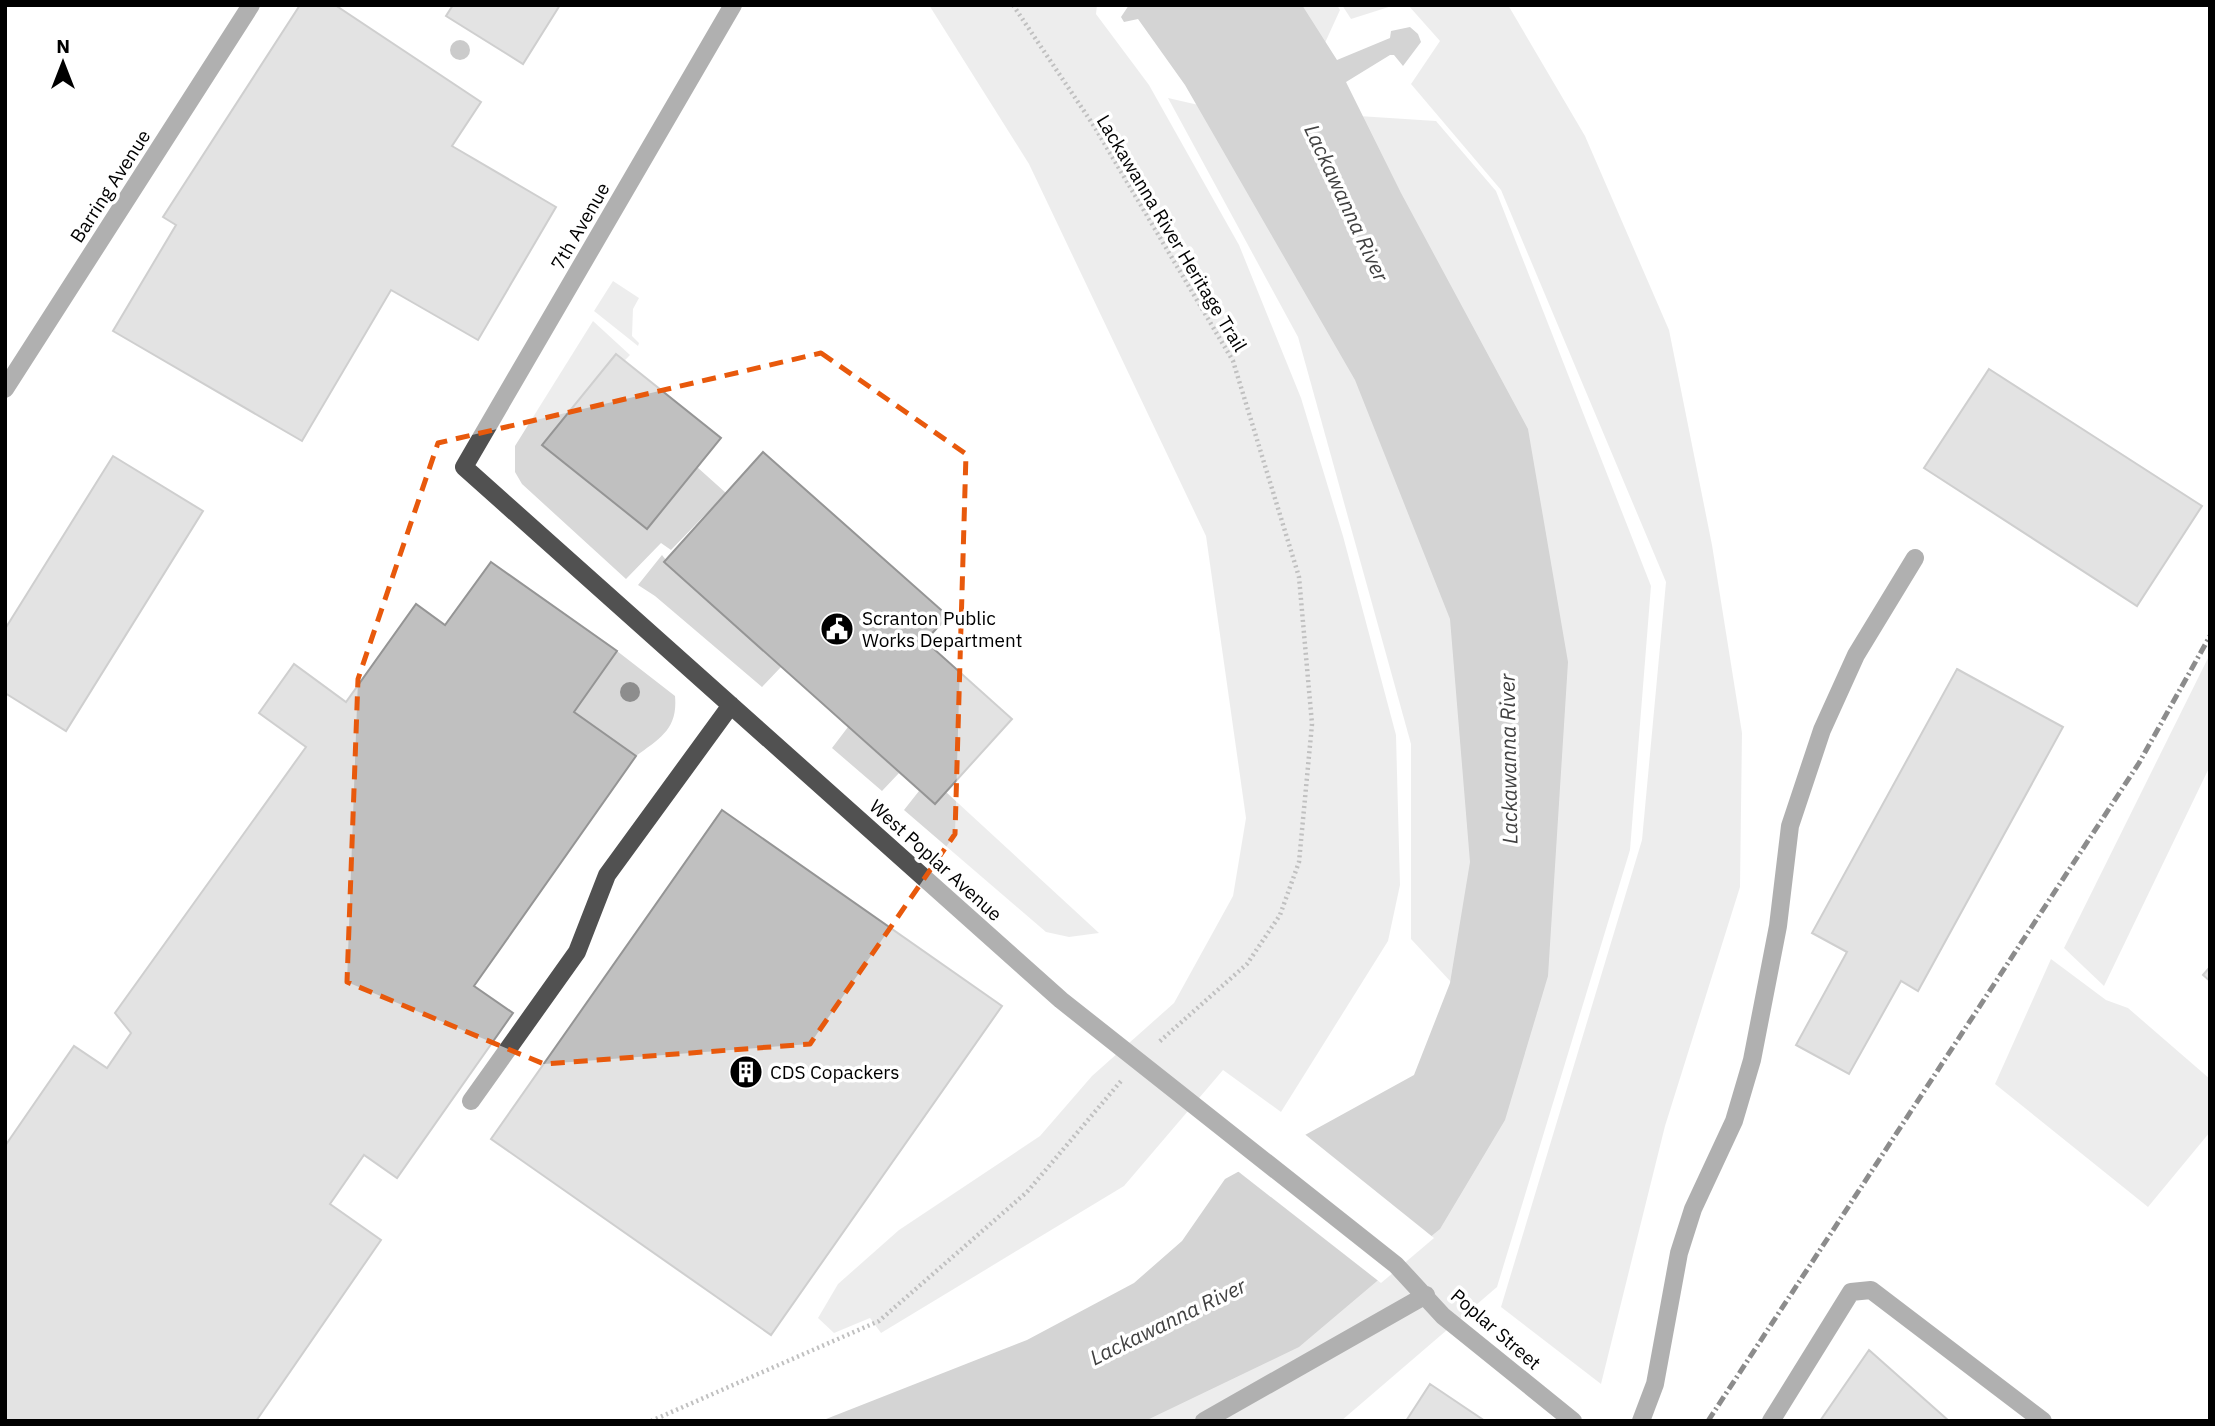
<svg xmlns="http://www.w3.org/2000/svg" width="2215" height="1426" viewBox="0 0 2215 1426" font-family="'IBM Plex Sans',sans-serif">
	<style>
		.green { fill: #d8d8d8 }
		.water { fill: #9f9f9f }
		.pier { fill: #fff }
		.building { fill: #c0c0c0; stroke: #959595; stroke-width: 2 }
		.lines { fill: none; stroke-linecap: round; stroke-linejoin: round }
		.path { stroke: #737373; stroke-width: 4.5; stroke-dasharray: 2 3.5; stroke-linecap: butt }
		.minor { stroke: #515151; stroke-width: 18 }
		.rail { stroke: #000; stroke-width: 5; stroke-dasharray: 10 3.5 2 3.5; stroke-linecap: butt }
		.tree { fill: #8d8d8d }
		.marked { fill: none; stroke: #e8590c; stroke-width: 5; stroke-dasharray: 14 9; stroke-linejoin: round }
		.labels { text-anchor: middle; stroke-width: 7; stroke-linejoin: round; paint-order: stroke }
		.street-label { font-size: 19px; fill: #000; stroke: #fff }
		.poi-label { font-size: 19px; fill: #000; stroke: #fff; text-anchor: start }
		.water-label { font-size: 21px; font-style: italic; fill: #404040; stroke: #fff }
	</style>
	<rect width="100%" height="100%" fill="#fff"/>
	<path class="green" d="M 929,5 L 1097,5 L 1096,14 L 1149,85 L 1239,245 L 1301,398 L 1343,536 L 1396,735 L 1400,885 L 1388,941 L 1281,1112 L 1223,1070 L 1124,1186 L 881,1333 L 870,1318 L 834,1333 L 818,1318 L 838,1284 L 899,1230 L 1040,1136 L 1092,1076 L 1174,1003 L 1233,896 L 1246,818 L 1206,536 L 1029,164 Z
		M 1265,5 L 1337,5 L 1340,10 L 1324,45 Z
		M 1342,5 L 1395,5 L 1351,19 Z
		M 1408,5 L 1508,5 L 1585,136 L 1669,330 L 1712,545 L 1742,733 L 1740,887 L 1665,1126 L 1601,1384 L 1501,1307 L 1642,840 L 1666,582 L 1501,190 L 1411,84 L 1440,41 Z
		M 1168,98 L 1203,106 L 1436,121 L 1496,191 L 1651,586 L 1630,850 L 1497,1287 L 1341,1421 L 1101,1421 L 1490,1024 L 1411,939 L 1411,744 L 1298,337 Z
		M 613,281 L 639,298 L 633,309 L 632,336 L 639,343 L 638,346 L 594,311 Z
		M 593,321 L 630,355 L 543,445 L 647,529 L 697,467 L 726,493 L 671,550 L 661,543 L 626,579 L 522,484 L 515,472 L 515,446 Z
		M 662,555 L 666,560 L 664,562 L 781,667 L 762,687 L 655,596 L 638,585 Z
		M 617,651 L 675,696 C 678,729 660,738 636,756 L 574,712 Z
		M 2210,654 L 2210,766 L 2104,986 L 2064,948 Z
		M 848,727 L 899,773 L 882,791 L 832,748 Z
		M 919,791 L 935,804 L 946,792 L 1099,933 L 1069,937 L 1046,932 L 904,810 Z
		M 2051,959 L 2106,1000 L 2128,1008 L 2210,1079 L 2210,1132 L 2148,1207 L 1995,1084 Z"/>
	<path class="water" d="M 1129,5 L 1302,5 L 1337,60 L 1390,38 L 1391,31 L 1410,27 L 1418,34 L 1421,42 L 1403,66 L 1394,55 L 1390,55 L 1346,82 L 1401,193 L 1528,429 L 1568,662 L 1548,976 L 1505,1120 L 1440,1229 L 1396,1265 L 1299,1347 L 1145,1421 L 821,1421 L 1027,1340 L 1134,1283 L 1182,1241 L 1225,1179 L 1414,1075 L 1450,983 L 1470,862 L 1450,619 L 1355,380 L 1185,85 L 1138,19 L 1124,22 L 1121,17 Z"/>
	<path class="pier" d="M 1302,1132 L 1434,1238 L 1381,1283 L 1235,1169 Z"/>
	<path class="building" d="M 300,5 L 335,5 L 481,102 L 452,146 L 556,207 L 478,340 L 391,290 L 302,441 L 113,331 L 176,225 L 163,217 Z
		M 453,5 L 560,5 L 523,64 L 446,16 Z
		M 616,354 L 721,438 L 647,529 L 542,445 Z
		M 1989,369 L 2202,506 L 2137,606 L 1924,468 Z
		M 763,452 L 948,616 L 925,641 L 1012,719 L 935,804 L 664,562 Z
		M 113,456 L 203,511 L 66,731 L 5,693 L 5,629 Z
		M 491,562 L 617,651 L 574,712 L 636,756 L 474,986 L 513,1013 L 397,1178 L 364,1155 L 330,1204 L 381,1240 L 256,1421 L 5,1421 L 5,1146 L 74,1046 L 107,1068 L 131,1033 L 115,1013 L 306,747 L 259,713 L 294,664 L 346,702 L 416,604 L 445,625 Z
		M 1957,669 L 2063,727 L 1918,991 L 1901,981 L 1849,1074 L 1796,1045 L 1847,952 L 1812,933 Z
		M 722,810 L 1002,1006 L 771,1335 L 491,1139 Z
		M 2210,967 L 2210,981 L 2203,975 Z
		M 1869,1350 L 1949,1421 L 1820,1421 Z
		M 1430,1384 L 1485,1421 L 1406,1421 Z"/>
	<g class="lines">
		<path class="path" d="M 1013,5 L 1094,126 L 1233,361 L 1299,577 L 1312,724 L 1299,862 L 1280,915 L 1247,964 L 1159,1042
			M 651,1421 L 879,1321 L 1027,1192 L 1121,1081"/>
		<path class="minor" d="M 733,5 L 464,467 L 1061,1000 L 1396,1265 L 1443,1316 L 1573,1421
			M 5,389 L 251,5
			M 471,1101 L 577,952 L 607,875 L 731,705
			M 1204,1421 L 1426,1295
			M 1641,1421 L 1655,1384 L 1679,1253 L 1693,1209 L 1734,1121 L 1752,1060 L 1778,926 L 1790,826 L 1822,730 L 1856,655 L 1915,558
			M 1771,1421 L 1851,1292 L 1871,1290 L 2043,1421"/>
		<path class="rail" d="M 1708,1421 L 2139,763 L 2210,636"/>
	</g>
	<g class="tree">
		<circle cx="460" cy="50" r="10"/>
		<circle cx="630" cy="692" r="10"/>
	</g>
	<path d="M0 0H2215V1426H0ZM 821,353 L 966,454 L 955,834 L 810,1044 L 544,1064 L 347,982 L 358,679 L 438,443 Z" fill="#fff" fill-opacity=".55" fill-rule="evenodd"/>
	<path class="marked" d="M 821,353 L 966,454 L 955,834 L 810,1044 L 544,1064 L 347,982 L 358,679 L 438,443 Z"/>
	<defs>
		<symbol id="civic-disc" viewBox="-11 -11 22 22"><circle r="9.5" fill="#000" stroke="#fff"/><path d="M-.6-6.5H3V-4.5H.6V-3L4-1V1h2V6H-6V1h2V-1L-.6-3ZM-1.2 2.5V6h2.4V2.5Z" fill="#fff"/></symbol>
		<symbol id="building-disc" viewBox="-11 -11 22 22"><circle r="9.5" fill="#000" stroke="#fff"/><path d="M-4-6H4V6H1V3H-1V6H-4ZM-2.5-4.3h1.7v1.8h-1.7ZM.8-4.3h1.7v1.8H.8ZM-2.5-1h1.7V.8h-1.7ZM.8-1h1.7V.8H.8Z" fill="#fff"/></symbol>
	</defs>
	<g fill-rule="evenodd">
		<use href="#civic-disc" x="818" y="610" width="38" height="38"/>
		<use href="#building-disc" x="727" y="1053" width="38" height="38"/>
	</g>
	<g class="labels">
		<g class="street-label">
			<text transform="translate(110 186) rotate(-57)" y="7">Barring Avenue</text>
			<text transform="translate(580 226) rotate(-60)" y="7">7th Avenue</text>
			<text transform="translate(1172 233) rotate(59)" y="7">Lackawanna River Heritage Trail</text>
			<text transform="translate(936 860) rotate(42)" y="7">West Poplar Avenue</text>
			<text transform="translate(1496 1329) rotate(41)" y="7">Poplar Street</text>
		</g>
		<g class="poi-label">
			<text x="862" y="625">Scranton Public<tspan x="862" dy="22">Works Department</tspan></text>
			<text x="770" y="1079">CDS Copackers</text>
		</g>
		<g class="water-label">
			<text transform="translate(1346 203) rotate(65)" y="7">Lackawanna River</text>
			<text transform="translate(1509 759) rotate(-91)" y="7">Lackawanna River</text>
			<text transform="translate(1168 1322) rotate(-26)" y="7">Lackawanna River</text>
		</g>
	</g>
	<rect width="2215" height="1426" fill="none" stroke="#000000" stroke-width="14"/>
	<g transform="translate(63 63)" stroke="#ffffff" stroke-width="5" paint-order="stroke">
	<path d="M0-5L12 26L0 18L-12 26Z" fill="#000000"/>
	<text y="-10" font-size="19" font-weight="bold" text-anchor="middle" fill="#000000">N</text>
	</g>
</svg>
